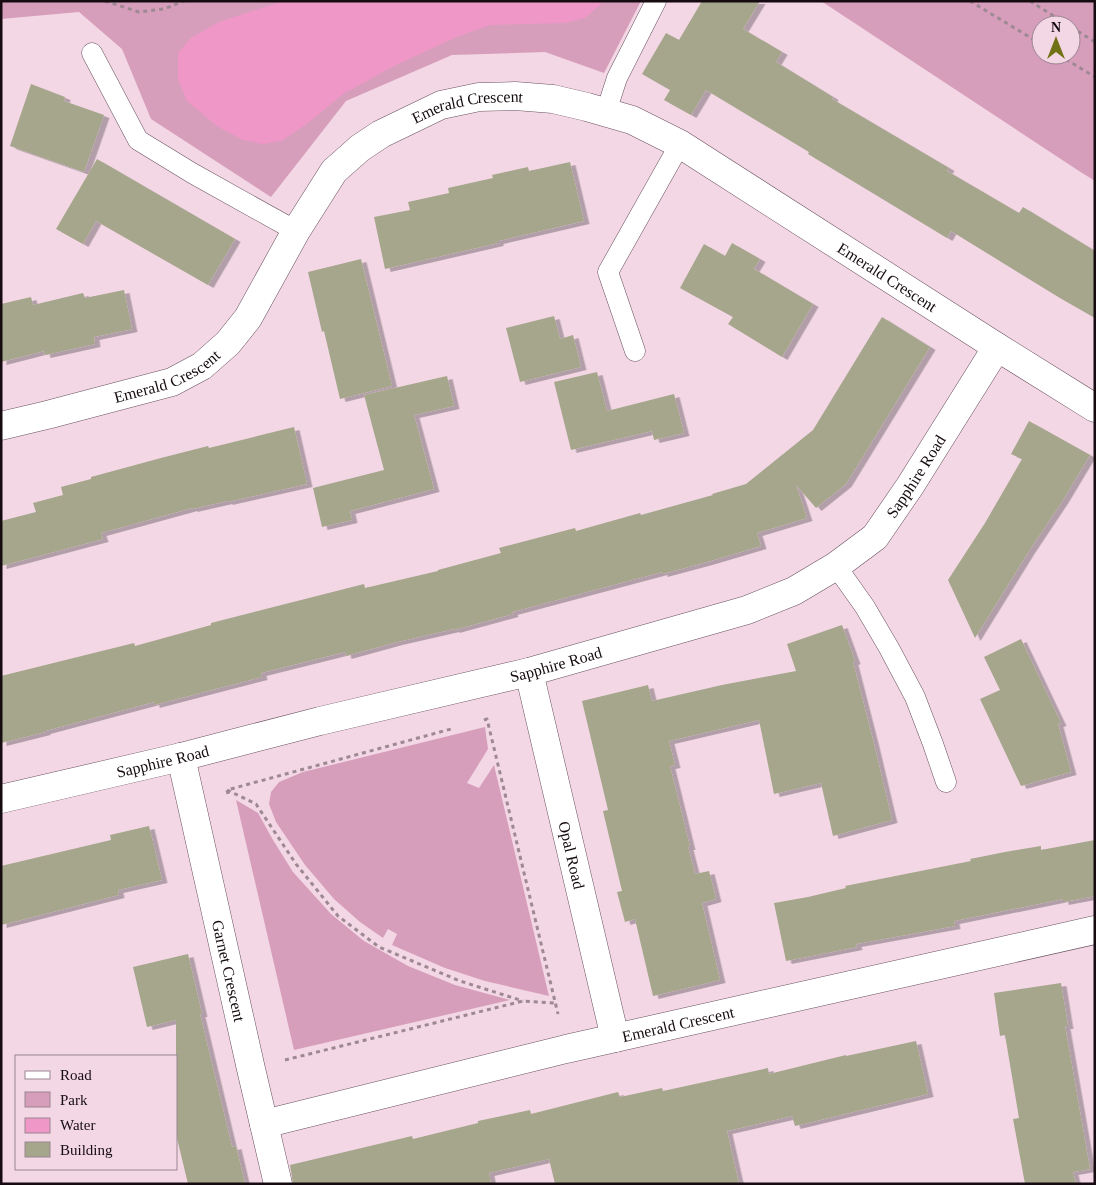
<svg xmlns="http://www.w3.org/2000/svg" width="1096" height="1185" viewBox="0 0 1096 1185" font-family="'Times New Roman',serif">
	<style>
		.green { fill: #d79ebc; fill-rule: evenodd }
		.water { fill: #ef97c7 }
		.building { fill: #a5a68c; filter: url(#shadow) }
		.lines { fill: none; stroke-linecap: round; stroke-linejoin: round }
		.lane-casing { stroke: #69525e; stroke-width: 21 }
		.street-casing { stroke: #69525e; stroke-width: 29 }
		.path { stroke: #9e8993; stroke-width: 3; stroke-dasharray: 4 4; stroke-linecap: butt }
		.lane { stroke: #fff; stroke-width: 20 }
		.street { stroke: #fff; stroke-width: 28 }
		.labels { text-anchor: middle; stroke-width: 4; stroke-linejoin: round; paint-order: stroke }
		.street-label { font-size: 16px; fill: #150b10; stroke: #f3d7e5 }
	</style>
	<defs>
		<filter id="shadow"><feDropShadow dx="5.5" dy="3" stdDeviation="0" flood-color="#0004"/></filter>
	</defs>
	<rect width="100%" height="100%" fill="#f3d7e5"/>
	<path class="green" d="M 1,1 L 641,1 L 604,73 L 545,52 L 452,55 L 346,101 L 271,197 L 151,119 L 122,49 L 79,12 L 1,19 Z
		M 821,1 L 1095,1 L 1095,181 L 1079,171 ZM 1041,25 L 1071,25 L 1071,55 L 1041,55 Z
		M 485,727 L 488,749 L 467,783 L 479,788 L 494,765 L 549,996 L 485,981 L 445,968 L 392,945 L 397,934 L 388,929 L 383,938 L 360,922 L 334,899 L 305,865 L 276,822 L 269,804 L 271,792 L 279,782 L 303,772 Z
		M 236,800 L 258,813 L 273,840 L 293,872 L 331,914 L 364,941 L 408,966 L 455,985 L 510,1000 L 294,1050 Z"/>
	<path class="water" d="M 283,1 L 602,1 L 600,5 L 585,18 L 565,23 L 490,25 L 454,38 L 392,67 L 343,94 L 308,123 L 281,141 L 263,144 L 243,140 L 217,126 L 187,101 L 178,79 L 178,53 L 191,38 L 219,22 Z"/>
	<path class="building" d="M 702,1 L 760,1 L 743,29 L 782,52 L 776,62 L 833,97 L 832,99 L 949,168 L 947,171 L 1019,213 L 1023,207 L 1095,251 L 1095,318 L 1060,298 L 951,231 L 947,238 L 808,154 L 809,152 L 706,90 L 691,115 L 664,100 L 670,90 L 642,74 L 666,33 L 679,40 Z
		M 31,84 L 65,97 L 64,101 L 104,115 L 84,172 L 10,146 Z
		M 97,159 L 235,239 L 208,285 L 96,221 L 83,244 L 56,229 Z
		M 570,162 L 584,221 L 498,241 L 498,243 L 385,269 L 374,217 L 410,210 L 408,202 L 449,193 L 448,188 L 493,178 L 492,175 L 528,167 L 529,171 Z
		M 732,243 L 760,259 L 754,269 L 813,304 L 782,357 L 728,324 L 733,317 L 680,288 L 704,244 L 725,256 Z
		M 361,259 L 392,386 L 340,399 L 324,331 L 322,332 L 308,272 Z
		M 124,290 L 132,329 L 94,337 L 95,344 L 45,355 L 44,351 L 1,362 L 1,304 L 31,297 L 33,305 L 83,293 L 85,298 Z
		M 554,316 L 560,339 L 573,335 L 581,367 L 520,382 L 506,328 Z
		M 882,317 L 930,347 L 846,484 L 816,508 L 796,485 L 807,518 L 757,533 L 761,546 L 707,562 L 662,574 L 662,572 L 512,612 L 513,614 L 454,630 L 454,629 L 397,642 L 346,656 L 345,652 L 261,673 L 262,677 L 227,686 L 154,705 L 154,702 L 45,731 L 45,732 L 1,743 L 1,676 L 134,643 L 135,646 L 211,625 L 211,623 L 364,584 L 365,588 L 438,571 L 438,570 L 501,553 L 499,548 L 575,528 L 576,531 L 640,513 L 641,515 L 713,495 L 712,494 L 746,484 L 813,430 Z
		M 597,372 L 607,411 L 674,394 L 684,433 L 654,440 L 652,431 L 571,450 L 554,382 Z
		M 447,376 L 454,406 L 414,415 L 434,489 L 350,511 L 352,520 L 322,527 L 313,488 L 384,470 L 364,395 Z
		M 1029,421 L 1090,455 L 1063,500 L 1029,551 L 975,638 L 948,580 L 985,523 L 1022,459 L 1011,454 Z
		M 294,427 L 307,484 L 227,502 L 227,501 L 192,509 L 192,508 L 101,533 L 103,539 L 1,566 L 1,521 L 36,512 L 33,503 L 63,495 L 61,487 L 91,479 L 91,477 L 161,458 L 208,446 L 209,448 Z
		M 842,625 L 855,661 L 853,662 L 874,744 L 892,820 L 833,836 L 821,783 L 774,794 L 759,720 L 669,741 L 675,765 L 670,766 L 690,847 L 688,847 L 695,874 L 709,871 L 716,899 L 702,903 L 720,980 L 653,996 L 635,919 L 625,922 L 617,892 L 622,891 L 603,811 L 608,810 L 582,701 L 648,685 L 652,701 L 722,685 L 796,671 L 787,644 Z
		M 1021,639 L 1061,723 L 1058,724 L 1071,772 L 1021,786 L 980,699 L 1000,690 L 984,657 Z
		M 149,826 L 162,880 L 118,890 L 119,895 L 1,925 L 1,866 L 111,840 L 110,835 Z
		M 1095,840 L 1095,896 L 1063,902 L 1063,899 L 954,921 L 955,926 L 856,944 L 857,947 L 786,961 L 774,903 L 808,897 L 846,888 L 845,886 L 971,861 L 970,859 L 1005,852 L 1041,846 L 1041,850 Z
		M 188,954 L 202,1014 L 200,1014 L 232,1147 L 236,1146 L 245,1184 L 188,1184 L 176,1134 L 176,1020 L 147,1027 L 133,967 Z
		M 1061,983 L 1068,1026 L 1065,1026 L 1090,1169 L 1073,1172 L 1076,1184 L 1025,1184 L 1013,1119 L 1019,1118 L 1005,1035 L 1000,1036 L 994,993 Z
		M 916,1041 L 928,1094 L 795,1126 L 792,1116 L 727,1131 L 739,1184 L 555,1184 L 549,1159 L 489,1173 L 491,1184 L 293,1184 L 290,1165 L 412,1136 L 413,1139 L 478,1123 L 478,1121 L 530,1110 L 531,1114 L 618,1092 L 620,1097 L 662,1088 L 663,1091 L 768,1068 L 769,1074 L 846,1055 L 846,1056 Z"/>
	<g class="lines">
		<defs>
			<path id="lane" d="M 92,53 L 138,140 L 192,173 L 296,231
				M 606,112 L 617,78 L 656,1
				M 635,351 L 608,272 L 680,144
				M 836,566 L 865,607 L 889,648 L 915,697 L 933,744 L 946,782"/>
			<g id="street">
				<path id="s1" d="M 1,426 L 47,415 L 172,382 L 202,366 L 228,343 L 248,318 L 296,231 L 334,171 L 360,148 L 381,134 L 441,105 L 479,97 L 515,96 L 553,99 L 587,107 L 632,120 L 680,144 L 997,347 L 1095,408"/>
				<path id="s2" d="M 529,672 L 615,1038"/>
				<path id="s3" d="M 181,757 L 251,1069 L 278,1184"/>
				<path id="s4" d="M 1,799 L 181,757 L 320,721 L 529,672 L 747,610 L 794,591 L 836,566 L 875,537 L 910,486 L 997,347"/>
				<path id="s5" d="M 264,1124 L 566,1049 L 1095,930"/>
			</g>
		</defs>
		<use href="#lane" class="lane-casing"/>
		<use href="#street" class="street-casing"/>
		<path class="path" d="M 105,1 L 139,12 L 164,9 L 184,1
			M 970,1 L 1041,44
			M 1030,1 L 1068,25
			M 1071,27 L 1095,42
			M 1059,55 L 1095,77
			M 484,720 L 487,719 L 558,1014
			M 227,790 L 256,804 L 296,864 L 338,916 L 379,947 L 460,981 L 523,1001
			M 228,794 L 227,790 L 451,729
			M 285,1060 L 523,1001 L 555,1003"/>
		<use href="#lane" class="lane"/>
		<use href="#street" class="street"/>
	</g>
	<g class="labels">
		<g class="street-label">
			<text dy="6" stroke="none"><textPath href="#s1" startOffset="600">Emerald Crescent</textPath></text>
			<text dy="6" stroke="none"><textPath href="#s1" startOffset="1069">Emerald Crescent</textPath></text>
			<text dy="6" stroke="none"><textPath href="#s1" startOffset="174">Emerald Crescent</textPath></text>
			<text dy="6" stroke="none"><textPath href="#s4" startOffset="991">Sapphire Road</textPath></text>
			<text dy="6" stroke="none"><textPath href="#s4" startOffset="571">Sapphire Road</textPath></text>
			<text dy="6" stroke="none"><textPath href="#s4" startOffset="166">Sapphire Road</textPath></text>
			<text dy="6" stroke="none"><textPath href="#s2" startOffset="188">Opal Road</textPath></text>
			<text dy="6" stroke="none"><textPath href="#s3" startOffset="219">Garnet Crescent</textPath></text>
			<text dy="6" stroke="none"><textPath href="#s5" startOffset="426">Emerald Crescent</textPath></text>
		</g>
	</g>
	<rect width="1096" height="1185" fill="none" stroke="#150b10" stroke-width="5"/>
	<rect x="15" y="1055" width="162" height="115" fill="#f3d7e5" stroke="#9a8590"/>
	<rect x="25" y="1071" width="25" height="8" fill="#ffffff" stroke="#9a8590"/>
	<text x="60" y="1080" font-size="15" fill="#150b10">Road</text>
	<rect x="25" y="1092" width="25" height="15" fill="#d79ebc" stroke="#9a8590"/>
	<text x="60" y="1105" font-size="15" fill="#150b10">Park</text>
	<rect x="25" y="1118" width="25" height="15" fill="#ef97c7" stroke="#9a8590"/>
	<text x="60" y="1130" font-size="15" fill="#150b10">Water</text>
	<rect x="25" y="1142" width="25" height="15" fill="#a5a68c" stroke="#9a8590"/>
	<text x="60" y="1155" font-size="15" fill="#150b10">Building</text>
	<g transform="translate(1056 40)"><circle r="24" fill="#f3d7e5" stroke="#9a8590"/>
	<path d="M0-4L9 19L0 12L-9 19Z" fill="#717115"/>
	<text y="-8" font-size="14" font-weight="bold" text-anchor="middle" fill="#150b10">N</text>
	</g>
</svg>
